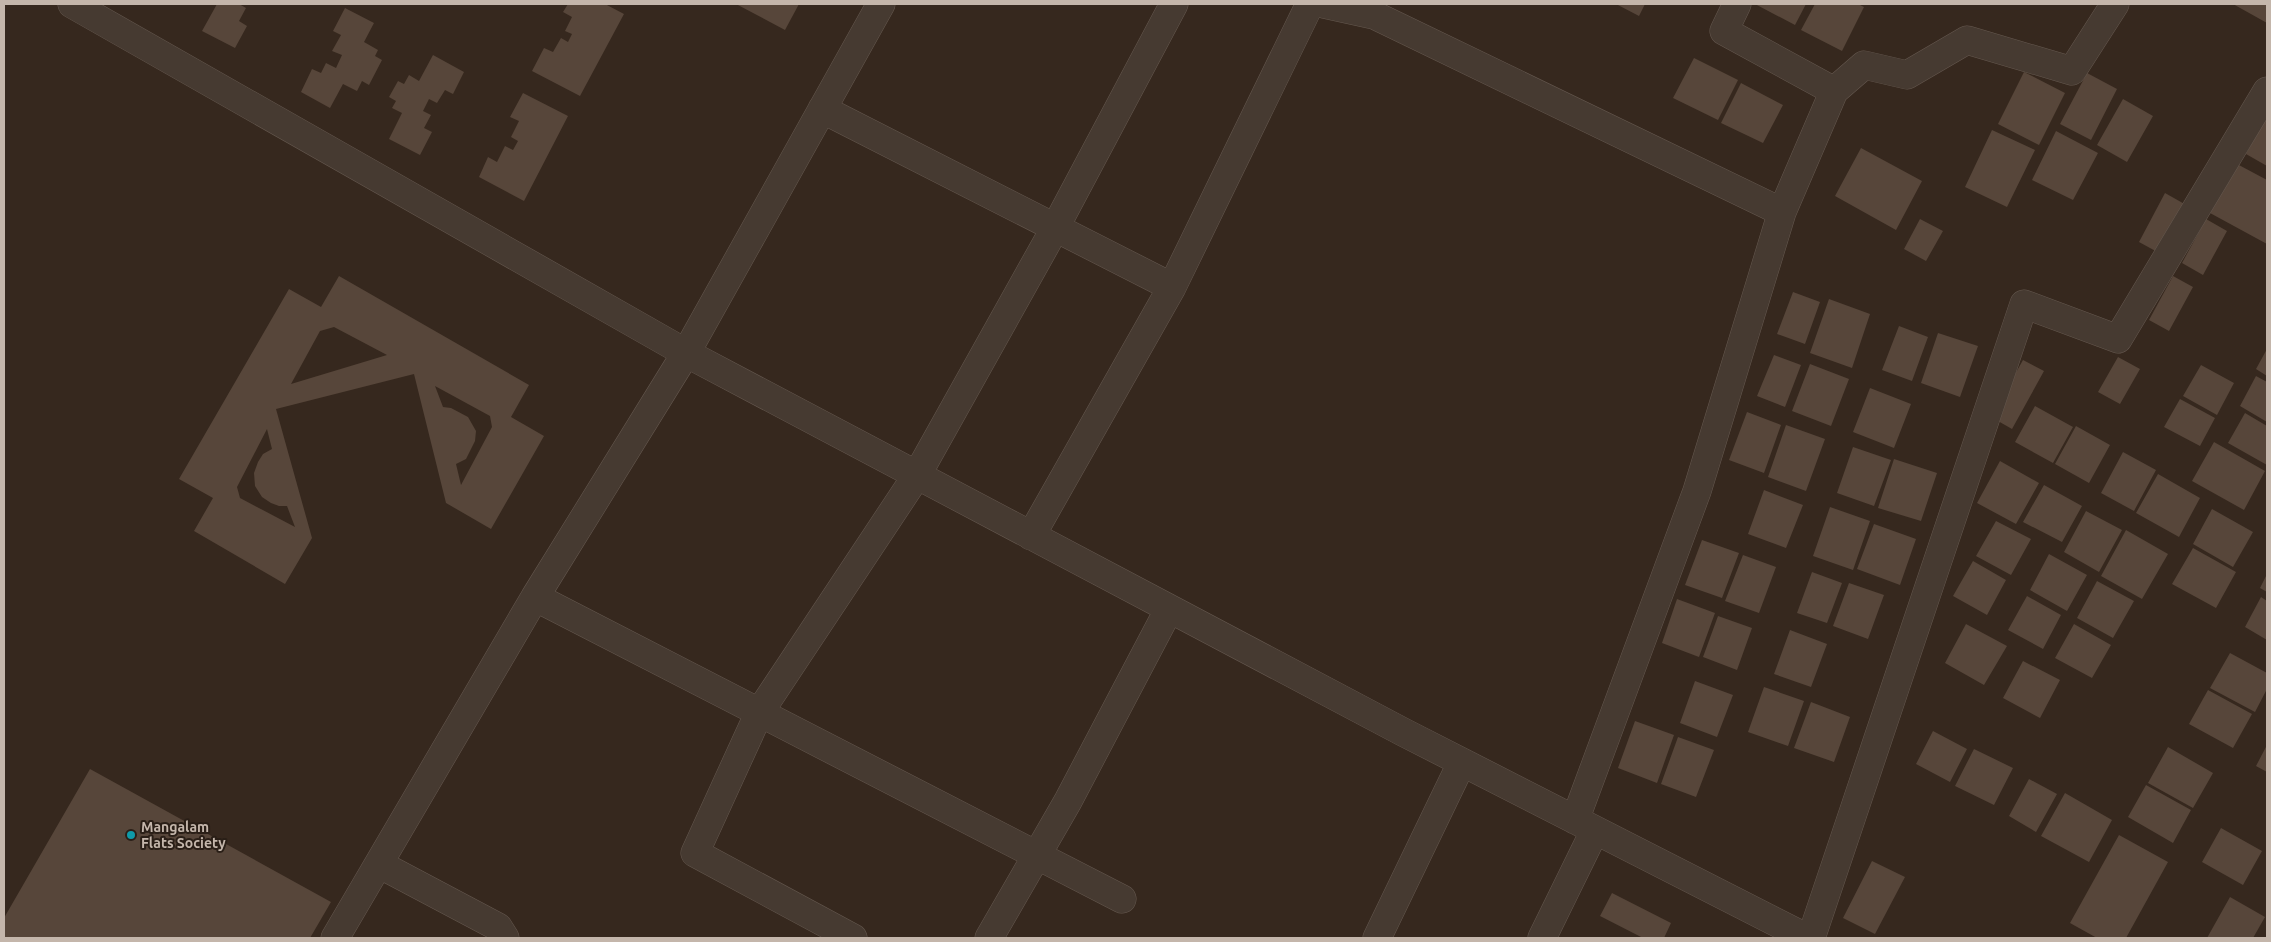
<svg xmlns="http://www.w3.org/2000/svg" width="2271" height="942" viewBox="0 0 2271 942" font-family="Ubuntu,sans-serif">
	<style>
		.building { fill: #57463a; fill-rule: evenodd }
		.lines { fill: none; stroke-linecap: round; stroke-linejoin: round }
		.minor-casing { stroke: #65584f; stroke-width: 29 }
		.minor { stroke: #463a31; stroke-width: 28 }
		.culture-dot { fill: #0f9aa8; stroke: #2a1f17; stroke-width: 2 }
		.labels { text-anchor: middle; stroke-width: 4; stroke-linejoin: round; paint-order: stroke }
		.poi-label { font-size: 14px; font-weight: bold; fill: #c4b6ab; stroke: #2a1f17; text-anchor: start }
	</style>
	<rect width="100%" height="100%" fill="#36281e"/>
	<path class="building" d="M 217,4 L 239,4 L 246,8 L 239,21 L 247,26 L 235,48 L 202,31 Z
		M 568,4 L 605,4 L 624,14 L 580,96 L 532,71 L 544,48 L 553,52 L 561,38 L 568,42 L 572,34 L 565,31 L 572,17 L 563,12 Z
		M 736,4 L 799,4 L 785,30 Z
		M 1616,4 L 1645,4 L 1639,16 Z
		M 1755,4 L 1806,4 L 1795,25 Z
		M 1815,4 L 1858,4 L 1864,7 L 1842,51 L 1801,30 Z
		M 2233,4 L 2267,4 L 2267,23 Z
		M 345,8 L 374,23 L 364,42 L 378,50 L 375,56 L 382,60 L 369,85 L 362,81 L 357,91 L 343,84 L 330,108 L 301,92 L 312,69 L 321,73 L 326,63 L 336,68 L 342,55 L 332,51 L 341,35 L 333,31 Z
		M 433,55 L 464,72 L 453,94 L 445,90 L 437,103 L 429,99 L 423,111 L 431,115 L 424,128 L 432,132 L 420,155 L 389,139 L 402,113 L 392,108 L 396,101 L 389,97 L 398,81 L 404,84 L 409,75 L 419,81 Z
		M 1694,58 L 1738,80 L 1718,120 L 1673,98 Z
		M 2024,72 L 2065,93 L 2039,145 L 1998,124 Z
		M 2087,73 L 2117,89 L 2091,140 L 2060,124 Z
		M 1741,83 L 1783,105 L 1763,143 L 1721,123 Z
		M 523,93 L 568,116 L 524,201 L 479,177 L 488,157 L 497,162 L 505,146 L 513,150 L 518,141 L 511,137 L 519,121 L 510,117 Z
		M 2123,99 L 2153,116 L 2127,162 L 2097,145 Z
		M 2267,115 L 2267,166 L 2246,154 Z
		M 1992,130 L 2035,150 L 2007,207 L 1965,187 Z
		M 2056,131 L 2098,153 L 2073,200 L 2032,180 Z
		M 1861,148 L 1922,181 L 1896,230 L 1835,196 Z
		M 2237,164 L 2267,180 L 2267,244 L 2210,213 Z
		M 2165,193 L 2188,206 L 2161,254 L 2139,242 Z
		M 1920,219 L 1943,231 L 1926,261 L 1904,249 Z
		M 2206,219 L 2227,231 L 2203,275 L 2182,263 Z
		M 339,276 L 529,385 L 511,417 L 544,436 L 491,529 L 446,503 L 414,374 L 276,409 L 312,538 L 285,584 L 194,531 L 213,498 L 179,479 L 289,289 L 321,307 ZM 334,327 L 387,355 L 291,384 L 320,331 ZM 435,386 L 490,416 L 492,427 L 461,485 L 456,464 L 466,459 L 475,441 L 476,431 L 468,417 L 451,408 L 443,407 ZM 267,429 L 272,449 L 263,454 L 258,462 L 254,473 L 255,486 L 262,497 L 271,503 L 279,506 L 287,506 L 295,527 L 240,498 L 237,487 Z
		M 2173,276 L 2193,287 L 2169,331 L 2149,320 Z
		M 1793,292 L 1820,302 L 1805,344 L 1777,334 Z
		M 1829,299 L 1870,314 L 1852,368 L 1810,353 Z
		M 1899,326 L 1928,337 L 1912,381 L 1882,370 Z
		M 1938,333 L 1978,346 L 1960,397 L 1921,383 Z
		M 2267,349 L 2267,376 L 2256,369 Z
		M 1774,355 L 1801,365 L 1785,407 L 1757,396 Z
		M 2118,357 L 2140,369 L 2120,404 L 2098,392 Z
		M 2023,360 L 2044,371 L 2012,429 L 1991,417 Z
		M 1810,364 L 1849,379 L 1831,426 L 1792,411 Z
		M 2201,365 L 2234,383 L 2217,415 L 2183,396 Z
		M 2256,376 L 2267,382 L 2267,422 L 2240,406 Z
		M 1870,388 L 1911,404 L 1894,448 L 1853,432 Z
		M 2180,399 L 2215,418 L 2200,446 L 2164,427 Z
		M 2035,406 L 2073,427 L 2053,463 L 2015,442 Z
		M 1747,412 L 1781,425 L 1764,473 L 1729,460 Z
		M 2245,413 L 2267,426 L 2267,465 L 2228,443 Z
		M 1786,425 L 1825,439 L 1806,491 L 1768,477 Z
		M 2076,426 L 2110,445 L 2089,483 L 2055,464 Z
		M 2214,442 L 2265,471 L 2244,510 L 2192,481 Z
		M 1853,447 L 1891,460 L 1874,506 L 1837,493 Z
		M 2123,452 L 2156,470 L 2134,511 L 2101,493 Z
		M 1894,459 L 1937,473 L 1921,521 L 1878,508 Z
		M 2000,461 L 2039,483 L 2016,524 L 1977,503 Z
		M 2158,474 L 2200,498 L 2179,537 L 2136,513 Z
		M 2044,485 L 2082,506 L 2062,542 L 2023,522 Z
		M 1764,490 L 1803,505 L 1786,548 L 1748,534 Z
		M 1830,507 L 1870,521 L 1853,570 L 1813,556 Z
		M 2212,509 L 2253,532 L 2233,567 L 2193,544 Z
		M 2086,511 L 2122,530 L 2099,572 L 2064,552 Z
		M 1996,521 L 2031,539 L 2011,575 L 1976,556 Z
		M 1874,524 L 1916,539 L 1900,585 L 1857,569 Z
		M 2126,530 L 2168,554 L 2142,599 L 2101,576 Z
		M 1702,540 L 1739,553 L 1722,598 L 1685,585 Z
		M 2193,548 L 2236,572 L 2216,608 L 2172,584 Z
		M 2049,554 L 2087,575 L 2067,611 L 2030,590 Z
		M 1743,555 L 1776,567 L 1759,613 L 1725,601 Z
		M 1973,561 L 2006,580 L 1987,615 L 1953,596 Z
		M 1812,572 L 1842,583 L 1827,623 L 1797,613 Z
		M 2267,574 L 2267,592 L 2260,588 Z
		M 2097,581 L 2134,601 L 2113,638 L 2077,618 Z
		M 1849,583 L 1884,595 L 1868,639 L 1833,626 Z
		M 2027,596 L 2061,615 L 2043,649 L 2008,630 Z
		M 2261,597 L 2267,601 L 2267,640 L 2245,627 Z
		M 1677,599 L 1715,613 L 1699,657 L 1662,643 Z
		M 1718,616 L 1752,628 L 1737,670 L 1703,657 Z
		M 1966,624 L 2007,646 L 1984,685 L 1945,663 Z
		M 2074,624 L 2111,645 L 2092,678 L 2055,658 Z
		M 1790,630 L 1827,644 L 1811,687 L 1774,674 Z
		M 2230,653 L 2267,673 L 2267,689 L 2255,712 L 2210,688 Z
		M 2023,661 L 2060,680 L 2040,718 L 2003,698 Z
		M 1695,681 L 1733,695 L 1717,737 L 1680,723 Z
		M 1764,687 L 1804,701 L 1788,746 L 1748,732 Z
		M 2208,690 L 2252,714 L 2233,748 L 2189,724 Z
		M 1811,702 L 1850,717 L 1834,762 L 1794,748 Z
		M 1635,721 L 1674,735 L 1657,783 L 1618,768 Z
		M 1933,731 L 1967,749 L 1950,782 L 1916,764 Z
		M 1678,737 L 1714,750 L 1696,797 L 1661,784 Z
		M 2267,745 L 2267,772 L 2256,766 Z
		M 2168,747 L 2213,773 L 2193,808 L 2148,783 Z
		M 1974,749 L 2013,768 L 1994,805 L 1955,786 Z
		M 90,769 L 331,902 L 310,938 L 4,938 L 4,918 Z
		M 2029,779 L 2057,794 L 2036,832 L 2009,816 Z
		M 2146,785 L 2191,810 L 2173,843 L 2128,817 Z
		M 2065,793 L 2112,820 L 2089,862 L 2041,836 Z
		M 2221,828 L 2262,851 L 2243,885 L 2202,862 Z
		M 2119,835 L 2168,862 L 2126,938 L 2097,938 L 2070,923 Z
		M 1872,861 L 1905,877 L 1875,934 L 1843,918 Z
		M 1612,893 L 1671,923 L 1664,938 L 1643,938 L 1600,916 Z
		M 2230,897 L 2265,917 L 2253,938 L 2207,938 Z"/>
	<g class="lines">
		<defs>
			<path id="minor" d="M 72,4 L 686,353 L 535,597 L 335,938
				M 881,4 L 686,353 L 1403,732 L 1807,938
				M 1324,4 L 1374,15 L 1782,212 L 1697,491 L 1575,820
				M 1737,4 L 1724,31 L 1834,91 L 1782,212
				M 1834,91 L 1864,65 L 1907,75 L 1967,40 L 2072,71 L 2115,4
				M 822,109 L 1172,287
				M 1031,536 L 1172,287 L 1310,4
				M 535,597 L 1122,899
				M 379,864 L 498,927 L 505,938
				M 853,938 L 695,853 L 759,713 L 917,475 L 1055,228 L 1174,4
				M 989,938 L 1068,801 L 1169,609
				M 1377,938 L 1462,762
				M 1542,938 L 1595,830
				M 1811,938 L 2024,304 L 2118,339 L 2267,91"/>
		</defs>
		<use href="#minor" class="minor-casing"/>
		<use href="#minor" class="minor"/>
	</g>
	<circle class="culture-dot" cx="131" cy="835" r="5"/>
	<g class="labels">
		<g class="poi-label">
			<text x="141" y="832">Mangalam<tspan x="141" dy="16">Flats Society</tspan></text>
		</g>
	</g>
	<rect width="2271" height="942" fill="none" stroke="#c4b6ab" stroke-width="10"/>
</svg>
